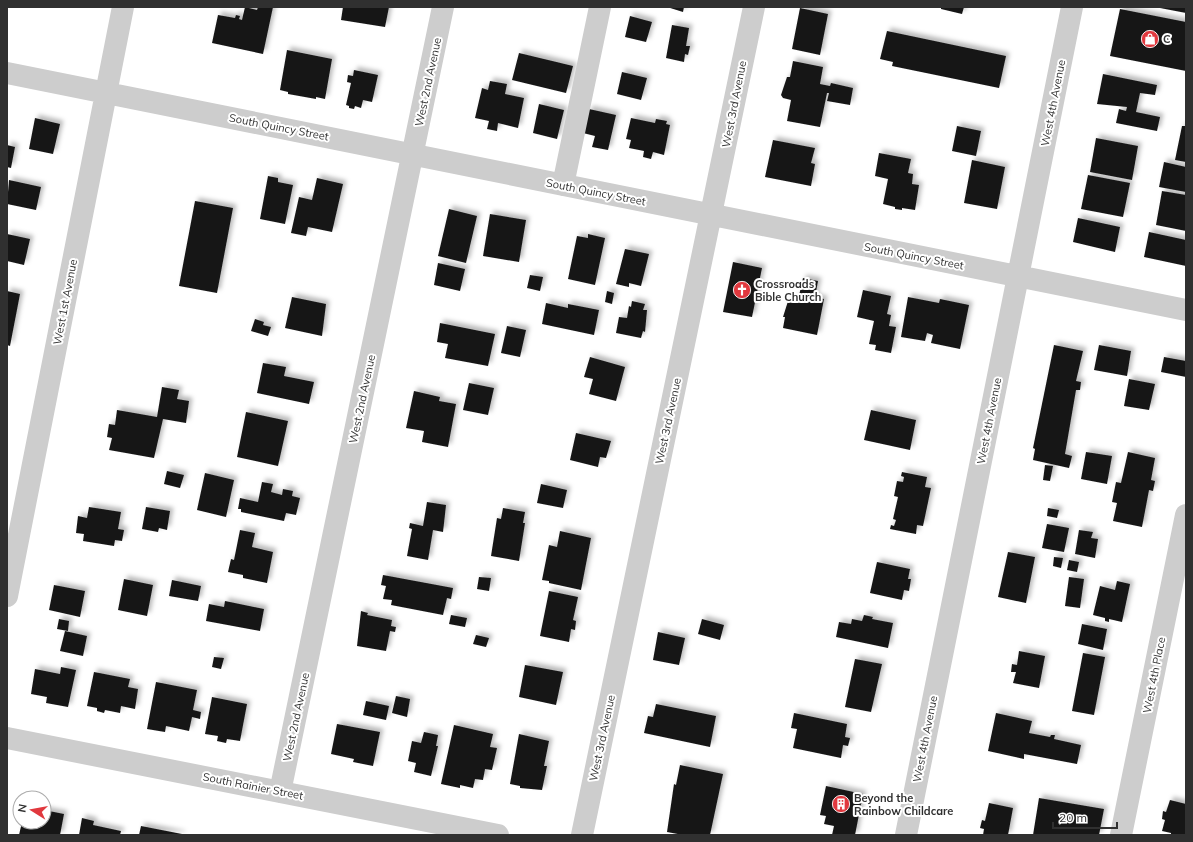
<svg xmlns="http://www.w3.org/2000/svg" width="1193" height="842" viewBox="0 0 1193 842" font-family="Mulish,sans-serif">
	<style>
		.building { fill: #171717; filter: url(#shadow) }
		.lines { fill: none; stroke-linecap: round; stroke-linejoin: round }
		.minor { stroke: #cdcdcd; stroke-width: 22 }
		.labels { text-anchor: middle; stroke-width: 4; stroke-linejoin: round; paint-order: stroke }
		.poi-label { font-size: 11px; font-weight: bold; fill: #303030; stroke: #fff; text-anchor: start }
		.street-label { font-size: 11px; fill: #303030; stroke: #fff }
	</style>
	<defs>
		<filter id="shadow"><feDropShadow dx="3.5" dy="-3.5" stdDeviation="2" flood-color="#0004"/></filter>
	</defs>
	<rect width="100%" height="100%" fill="#fff"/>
	<path class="building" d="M 245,7 L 257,10 L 258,7 L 273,7 L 263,54 L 212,43 L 218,15 L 235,18 L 236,15 L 240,16 L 239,19 L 242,20 Z
		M 343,7 L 389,7 L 385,27 L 341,20 Z
		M 667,7 L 684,7 L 683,12 Z
		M 941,7 L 964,7 L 962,14 L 941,9 Z
		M 1160,7 L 1186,7 L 1186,13 L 1160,8 Z
		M 800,8 L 828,14 L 820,55 L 792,49 Z
		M 1120,9 L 1186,22 L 1186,71 L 1110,56 Z
		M 630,16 L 652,22 L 646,42 L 625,37 Z
		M 672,25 L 689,28 L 686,46 L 690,46 L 688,55 L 685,54 L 684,62 L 666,58 Z
		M 887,31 L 1006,56 L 999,88 L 892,66 L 893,62 L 880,59 Z
		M 287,50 L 332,59 L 325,99 L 316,97 L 316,99 L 288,94 L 288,92 L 280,90 Z
		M 519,53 L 573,66 L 566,93 L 512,80 Z
		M 793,61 L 823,67 L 820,84 L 830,86 L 831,83 L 853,88 L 850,105 L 827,101 L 829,93 L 827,93 L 820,127 L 787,121 L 791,100 L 783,98 L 781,95 L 787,77 L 790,77 Z
		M 354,70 L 378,75 L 372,102 L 363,100 L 361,108 L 355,106 L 354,109 L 349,108 L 349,106 L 346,105 L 351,83 L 347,82 L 348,75 L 353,76 Z
		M 622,72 L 647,78 L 641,100 L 617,94 Z
		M 1103,74 L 1157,85 L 1155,95 L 1140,93 L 1136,112 L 1160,117 L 1157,131 L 1116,123 L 1119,109 L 1126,111 L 1127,107 L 1097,104 Z
		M 490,81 L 507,84 L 505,94 L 524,98 L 518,128 L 498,123 L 497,131 L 487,129 L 489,121 L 475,118 L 482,88 L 488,90 Z
		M 539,104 L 564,110 L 557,139 L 533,133 Z
		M 589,109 L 616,115 L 608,150 L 592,147 L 595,136 L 583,133 Z
		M 35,118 L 60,124 L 53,154 L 29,149 Z
		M 631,118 L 655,123 L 656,119 L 667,121 L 666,124 L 670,125 L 664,155 L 653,152 L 651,159 L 643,157 L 644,151 L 629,148 L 631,140 L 626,139 Z
		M 957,126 L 981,131 L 976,156 L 952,151 Z
		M 1182,126 L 1186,126 L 1186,162 L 1175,160 Z
		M 1096,138 L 1138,146 L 1132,180 L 1090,172 Z
		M 773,140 L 815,148 L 811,163 L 815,164 L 811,186 L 765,177 Z
		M 7,145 L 15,147 L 11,168 L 7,167 Z
		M 879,153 L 911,159 L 908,173 L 913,174 L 912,184 L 919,185 L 915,210 L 902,208 L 902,210 L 895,209 L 895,207 L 883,204 L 888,179 L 875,176 Z
		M 972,160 L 1005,167 L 997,209 L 964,203 Z
		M 1164,162 L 1186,167 L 1186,192 L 1159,187 Z
		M 1088,175 L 1130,183 L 1123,217 L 1081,209 Z
		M 268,176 L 278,178 L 278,182 L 293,185 L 285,224 L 260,219 Z
		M 317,178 L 343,184 L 332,232 L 308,227 L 306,236 L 291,233 L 299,197 L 312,200 Z
		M 9,180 L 41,187 L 36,210 L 7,204 Z
		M 1162,191 L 1186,195 L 1186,231 L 1156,225 Z
		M 195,201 L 233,208 L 217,293 L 179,286 Z
		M 449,209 L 477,216 L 466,263 L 438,256 Z
		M 490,214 L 526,220 L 519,262 L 483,256 Z
		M 1078,218 L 1120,227 L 1115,252 L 1073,242 Z
		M 1149,232 L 1186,240 L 1186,266 L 1144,257 Z
		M 7,234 L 30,239 L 24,265 L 7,261 Z
		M 588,234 L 605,238 L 595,285 L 568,279 L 577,236 L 588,238 Z
		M 625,249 L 649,254 L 641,286 L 629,283 L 629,287 L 616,284 Z
		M 733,262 L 762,268 L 752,317 L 723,312 Z
		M 438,263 L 465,269 L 460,291 L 434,285 Z
		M 530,275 L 543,277 L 540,291 L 527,288 Z
		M 803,278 L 818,281 L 815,297 L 824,299 L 817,335 L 783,328 L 785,317 L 783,317 L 789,298 L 798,300 Z
		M 863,290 L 891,296 L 887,314 L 891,315 L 889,326 L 896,327 L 891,353 L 875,350 L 876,345 L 869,344 L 874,321 L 857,317 Z
		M 7,291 L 20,294 L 10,346 L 7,345 Z
		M 607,291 L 614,293 L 612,304 L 605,302 Z
		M 292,297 L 326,304 L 322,336 L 285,328 Z
		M 908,297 L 939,303 L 940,299 L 969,305 L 960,349 L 931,343 L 933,335 L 927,333 L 925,341 L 901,337 Z
		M 632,301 L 645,304 L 643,310 L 647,310 L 645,332 L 643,331 L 641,338 L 616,333 L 619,317 L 627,318 L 629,306 L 631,307 Z
		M 546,303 L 568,308 L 568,304 L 599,310 L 594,335 L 542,324 Z
		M 255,319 L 264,322 L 263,325 L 271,327 L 268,336 L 251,331 Z
		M 440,323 L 495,334 L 488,366 L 445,358 L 448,344 L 437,342 Z
		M 507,326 L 526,330 L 520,357 L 501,353 Z
		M 1054,345 L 1083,351 L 1076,381 L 1081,382 L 1080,390 L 1076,390 L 1065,454 L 1072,456 L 1069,468 L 1033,460 L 1035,449 L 1033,448 Z
		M 1099,345 L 1131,351 L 1127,376 L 1094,370 Z
		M 590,357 L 625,367 L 616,401 L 589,394 L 593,379 L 584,377 Z
		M 1164,357 L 1186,361 L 1186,377 L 1161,372 Z
		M 263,363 L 286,367 L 284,376 L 314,382 L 309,404 L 257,393 Z
		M 1129,379 L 1155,384 L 1149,410 L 1124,406 Z
		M 469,383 L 494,388 L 488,415 L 463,410 Z
		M 162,387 L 179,390 L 177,399 L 189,401 L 186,423 L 163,419 L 154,458 L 109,450 L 112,438 L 107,437 L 109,424 L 115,425 L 117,410 L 157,417 Z
		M 414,391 L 440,397 L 439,401 L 456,404 L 448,447 L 422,442 L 424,431 L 406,428 Z
		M 871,410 L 916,420 L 910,450 L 864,440 Z
		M 246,412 L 288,421 L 278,466 L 237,457 Z
		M 576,433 L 611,441 L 606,458 L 600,457 L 598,467 L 570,460 Z
		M 1086,452 L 1112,456 L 1107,484 L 1081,479 Z
		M 1128,452 L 1155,458 L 1151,480 L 1155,481 L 1153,491 L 1149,490 L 1142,527 L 1113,521 L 1117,503 L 1112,502 L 1116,482 L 1121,483 Z
		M 1045,465 L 1053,466 L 1050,481 L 1043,480 Z
		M 167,471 L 184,475 L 180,488 L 164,484 Z
		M 902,472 L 927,477 L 925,487 L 931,488 L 923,526 L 917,525 L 916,534 L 890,529 L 891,525 L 894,526 L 896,520 L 893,519 L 898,497 L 894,496 L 897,481 L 903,482 L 904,477 L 901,476 Z
		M 205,473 L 234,480 L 226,517 L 197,510 Z
		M 262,482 L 273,484 L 271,492 L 282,495 L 283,489 L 293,491 L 292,496 L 300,498 L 296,515 L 286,513 L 284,521 L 241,512 L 241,509 L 238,509 L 240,498 L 258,502 Z
		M 541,484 L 567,490 L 563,508 L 537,503 Z
		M 427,502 L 446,505 L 443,532 L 433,530 L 428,560 L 407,556 L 412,529 L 409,528 L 410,523 L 423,526 Z
		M 89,507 L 121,512 L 118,529 L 124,530 L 122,541 L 115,540 L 114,546 L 83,541 L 84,534 L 76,533 L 78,516 L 87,518 Z
		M 146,507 L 170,511 L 167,530 L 159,528 L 158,532 L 142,529 Z
		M 503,508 L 525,512 L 523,523 L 525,523 L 519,561 L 491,556 L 497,518 L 501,519 Z
		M 1048,508 L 1059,510 L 1057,518 L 1047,516 Z
		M 1047,524 L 1069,528 L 1064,552 L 1042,548 Z
		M 240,530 L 255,533 L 252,547 L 273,552 L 267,583 L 243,578 L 243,575 L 228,572 L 231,559 L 234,560 Z
		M 1079,530 L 1093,532 L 1091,538 L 1098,539 L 1095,558 L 1075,554 Z
		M 560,531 L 591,538 L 581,590 L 549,583 L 549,581 L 542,580 L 549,545 L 557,547 Z
		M 1008,552 L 1035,557 L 1026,603 L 998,597 Z
		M 1054,557 L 1063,558 L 1061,568 L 1053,566 Z
		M 1069,560 L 1079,562 L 1077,572 L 1067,570 Z
		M 877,562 L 910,569 L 908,579 L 911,579 L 909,591 L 904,590 L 902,600 L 870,593 Z
		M 383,575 L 453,588 L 451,599 L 447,598 L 443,615 L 391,605 L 392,600 L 383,599 L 386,586 L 381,585 Z
		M 479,577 L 491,578 L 489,591 L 477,589 Z
		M 1069,577 L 1084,579 L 1080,608 L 1065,606 Z
		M 124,579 L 153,585 L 147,616 L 118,610 Z
		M 172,580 L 201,586 L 198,601 L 169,596 Z
		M 1117,581 L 1130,584 L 1122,622 L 1109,619 L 1109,622 L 1105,621 L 1105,618 L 1093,615 L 1100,586 L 1115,590 Z
		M 54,585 L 85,591 L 80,617 L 49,610 Z
		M 549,591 L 578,597 L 573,620 L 576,621 L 575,630 L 571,629 L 569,642 L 540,636 Z
		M 225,601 L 264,609 L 260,631 L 206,621 L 209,604 L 224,607 Z
		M 361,611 L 368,613 L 367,615 L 392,620 L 391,626 L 396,627 L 395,632 L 390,631 L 386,651 L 357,646 Z
		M 451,615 L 467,618 L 465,627 L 449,624 Z
		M 864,615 L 873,617 L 872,619 L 893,623 L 888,648 L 836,637 L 839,622 L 851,624 L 852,619 L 862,621 Z
		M 59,619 L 69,621 L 68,631 L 57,629 Z
		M 702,619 L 724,625 L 720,640 L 698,634 Z
		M 1082,624 L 1107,629 L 1103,650 L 1078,644 Z
		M 65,631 L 87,636 L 83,656 L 60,651 Z
		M 658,632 L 685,638 L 679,665 L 653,660 Z
		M 476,635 L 489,638 L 486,647 L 473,644 Z
		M 1019,651 L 1045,656 L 1039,688 L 1013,683 L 1016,672 L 1011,672 L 1012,664 L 1017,665 Z
		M 1083,653 L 1105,657 L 1094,715 L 1072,711 Z
		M 214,657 L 224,658 L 221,669 L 212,667 Z
		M 855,659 L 882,664 L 871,712 L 845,707 Z
		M 525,665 L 563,672 L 556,705 L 519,697 Z
		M 61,667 L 76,670 L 68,707 L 46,703 L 47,697 L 31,694 L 35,669 L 60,674 Z
		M 94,672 L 130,679 L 128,687 L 138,689 L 135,709 L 121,706 L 120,713 L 105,710 L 104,713 L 97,711 L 97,708 L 87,706 Z
		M 156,682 L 197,690 L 193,710 L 201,712 L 200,719 L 192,717 L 189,731 L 166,726 L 165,732 L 147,729 Z
		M 396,696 L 410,699 L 407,717 L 392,713 Z
		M 212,697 L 247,704 L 240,741 L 227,739 L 226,743 L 217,741 L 218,736 L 205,734 Z
		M 366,701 L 389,706 L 386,720 L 363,715 Z
		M 656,704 L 716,716 L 710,747 L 644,733 L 648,716 L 653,717 Z
		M 794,713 L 847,724 L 845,737 L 850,738 L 848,746 L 843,745 L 841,758 L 793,748 L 797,729 L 791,728 Z
		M 996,713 L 1032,721 L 1029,733 L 1050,737 L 1051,735 L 1055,735 L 1054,739 L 1081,745 L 1077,764 L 1024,754 L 1024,759 L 988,751 Z
		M 337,724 L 380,732 L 373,766 L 353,762 L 354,759 L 331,754 Z
		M 454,725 L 493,734 L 490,747 L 497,748 L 492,770 L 485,769 L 483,780 L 475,779 L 473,788 L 460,785 L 460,788 L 441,784 Z
		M 424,732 L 438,735 L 436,746 L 438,746 L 431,776 L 414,772 L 416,763 L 408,761 L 412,741 L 421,743 Z
		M 519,734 L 549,741 L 544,766 L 547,766 L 542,790 L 520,788 L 520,786 L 510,784 Z
		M 680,765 L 723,774 L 710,835 L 683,835 L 667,832 L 674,784 L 676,785 Z
		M 826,786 L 863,794 L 855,835 L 832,835 L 834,826 L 824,824 L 826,816 L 820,815 Z
		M 1039,798 L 1104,809 L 1099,835 L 1033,835 Z
		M 1170,800 L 1186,804 L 1186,835 L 1171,835 L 1171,833 L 1162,831 L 1165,820 L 1162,819 L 1163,811 L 1166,812 Z
		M 989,803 L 1013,808 L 1008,835 L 983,835 L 984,829 L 980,828 L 982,820 L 985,821 Z
		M 44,810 L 64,814 L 60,835 L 19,835 L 22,822 L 44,822 Z
		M 82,818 L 94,821 L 93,825 L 121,831 L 120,835 L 79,835 Z
		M 141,826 L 182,834 L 182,835 L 139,835 Z"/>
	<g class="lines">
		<path class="minor" d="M 7,73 L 1186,310
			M 563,185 L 600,7
			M 7,596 L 123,7
			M 7,738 L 498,835
			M 280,792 L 443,7
			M 582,835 L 754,7
			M 906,835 L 1072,7
			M 1121,835 L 1186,515"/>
	</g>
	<defs>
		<symbol id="shop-disc" viewBox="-11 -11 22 22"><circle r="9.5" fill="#e1383e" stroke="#fff"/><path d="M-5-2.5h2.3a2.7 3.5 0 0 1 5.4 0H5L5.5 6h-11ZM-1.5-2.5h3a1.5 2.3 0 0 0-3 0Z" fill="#fff"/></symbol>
		<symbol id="church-disc" viewBox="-11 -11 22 22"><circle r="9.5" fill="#e1383e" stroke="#fff"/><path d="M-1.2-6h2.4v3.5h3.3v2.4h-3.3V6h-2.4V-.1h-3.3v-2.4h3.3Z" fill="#fff"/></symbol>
		<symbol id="building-disc" viewBox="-11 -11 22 22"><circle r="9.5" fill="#e1383e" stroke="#fff"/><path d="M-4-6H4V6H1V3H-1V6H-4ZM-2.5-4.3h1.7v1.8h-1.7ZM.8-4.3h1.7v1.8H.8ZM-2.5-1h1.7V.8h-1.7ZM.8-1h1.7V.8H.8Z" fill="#fff"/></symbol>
	</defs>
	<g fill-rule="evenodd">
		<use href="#shop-disc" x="1140" y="29" width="20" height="20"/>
		<use href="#church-disc" x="732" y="280" width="20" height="20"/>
		<use href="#building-disc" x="831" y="794" width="20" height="20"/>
	</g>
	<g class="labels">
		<g class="poi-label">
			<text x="1163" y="43">C</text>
			<text x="755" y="288">Crossroads<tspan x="755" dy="13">Bible Church</tspan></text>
			<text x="854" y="802">Beyond the<tspan x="854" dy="13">Rainbow Childcare</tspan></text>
		</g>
		<g class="street-label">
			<text transform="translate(428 82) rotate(-78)" y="4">West 2nd Avenue</text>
			<text transform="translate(1053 103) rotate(-79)" y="4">West 4th Avenue</text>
			<text transform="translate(734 104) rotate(-79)" y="4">West 3rd Avenue</text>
			<text transform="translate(279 127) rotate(11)" y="4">South Quincy Street</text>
			<text transform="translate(596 192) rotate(11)" y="4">South Quincy Street</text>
			<text transform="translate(914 256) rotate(11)" y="4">South Quincy Street</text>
			<text transform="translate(65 302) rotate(-79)" y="4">West 1st Avenue</text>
			<text transform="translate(362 399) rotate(-78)" y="4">West 2nd Avenue</text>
			<text transform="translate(668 421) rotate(-78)" y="4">West 3rd Avenue</text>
			<text transform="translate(989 421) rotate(-79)" y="4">West 4th Avenue</text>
			<text transform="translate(1154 675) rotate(-79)" y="4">West 4th Place</text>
			<text transform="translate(296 717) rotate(-78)" y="4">West 2nd Avenue</text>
			<text transform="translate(602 738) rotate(-78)" y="4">West 3rd Avenue</text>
			<text transform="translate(925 739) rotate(-79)" y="4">West 4th Avenue</text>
			<text transform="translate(253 786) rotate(11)" y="4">South Rainier Street</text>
		</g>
	</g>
	<rect width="1193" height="842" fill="none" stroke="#303030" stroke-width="16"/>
	<g transform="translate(32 810) rotate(281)"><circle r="19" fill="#ffffff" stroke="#acacac"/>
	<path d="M0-3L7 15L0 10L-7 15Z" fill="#e1383e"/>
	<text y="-6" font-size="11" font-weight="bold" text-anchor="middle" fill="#303030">N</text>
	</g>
	<path d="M1053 822v6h64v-6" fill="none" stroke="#303030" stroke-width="2"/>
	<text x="1059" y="822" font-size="12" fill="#303030" stroke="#ffffff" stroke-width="3" paint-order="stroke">20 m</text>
</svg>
